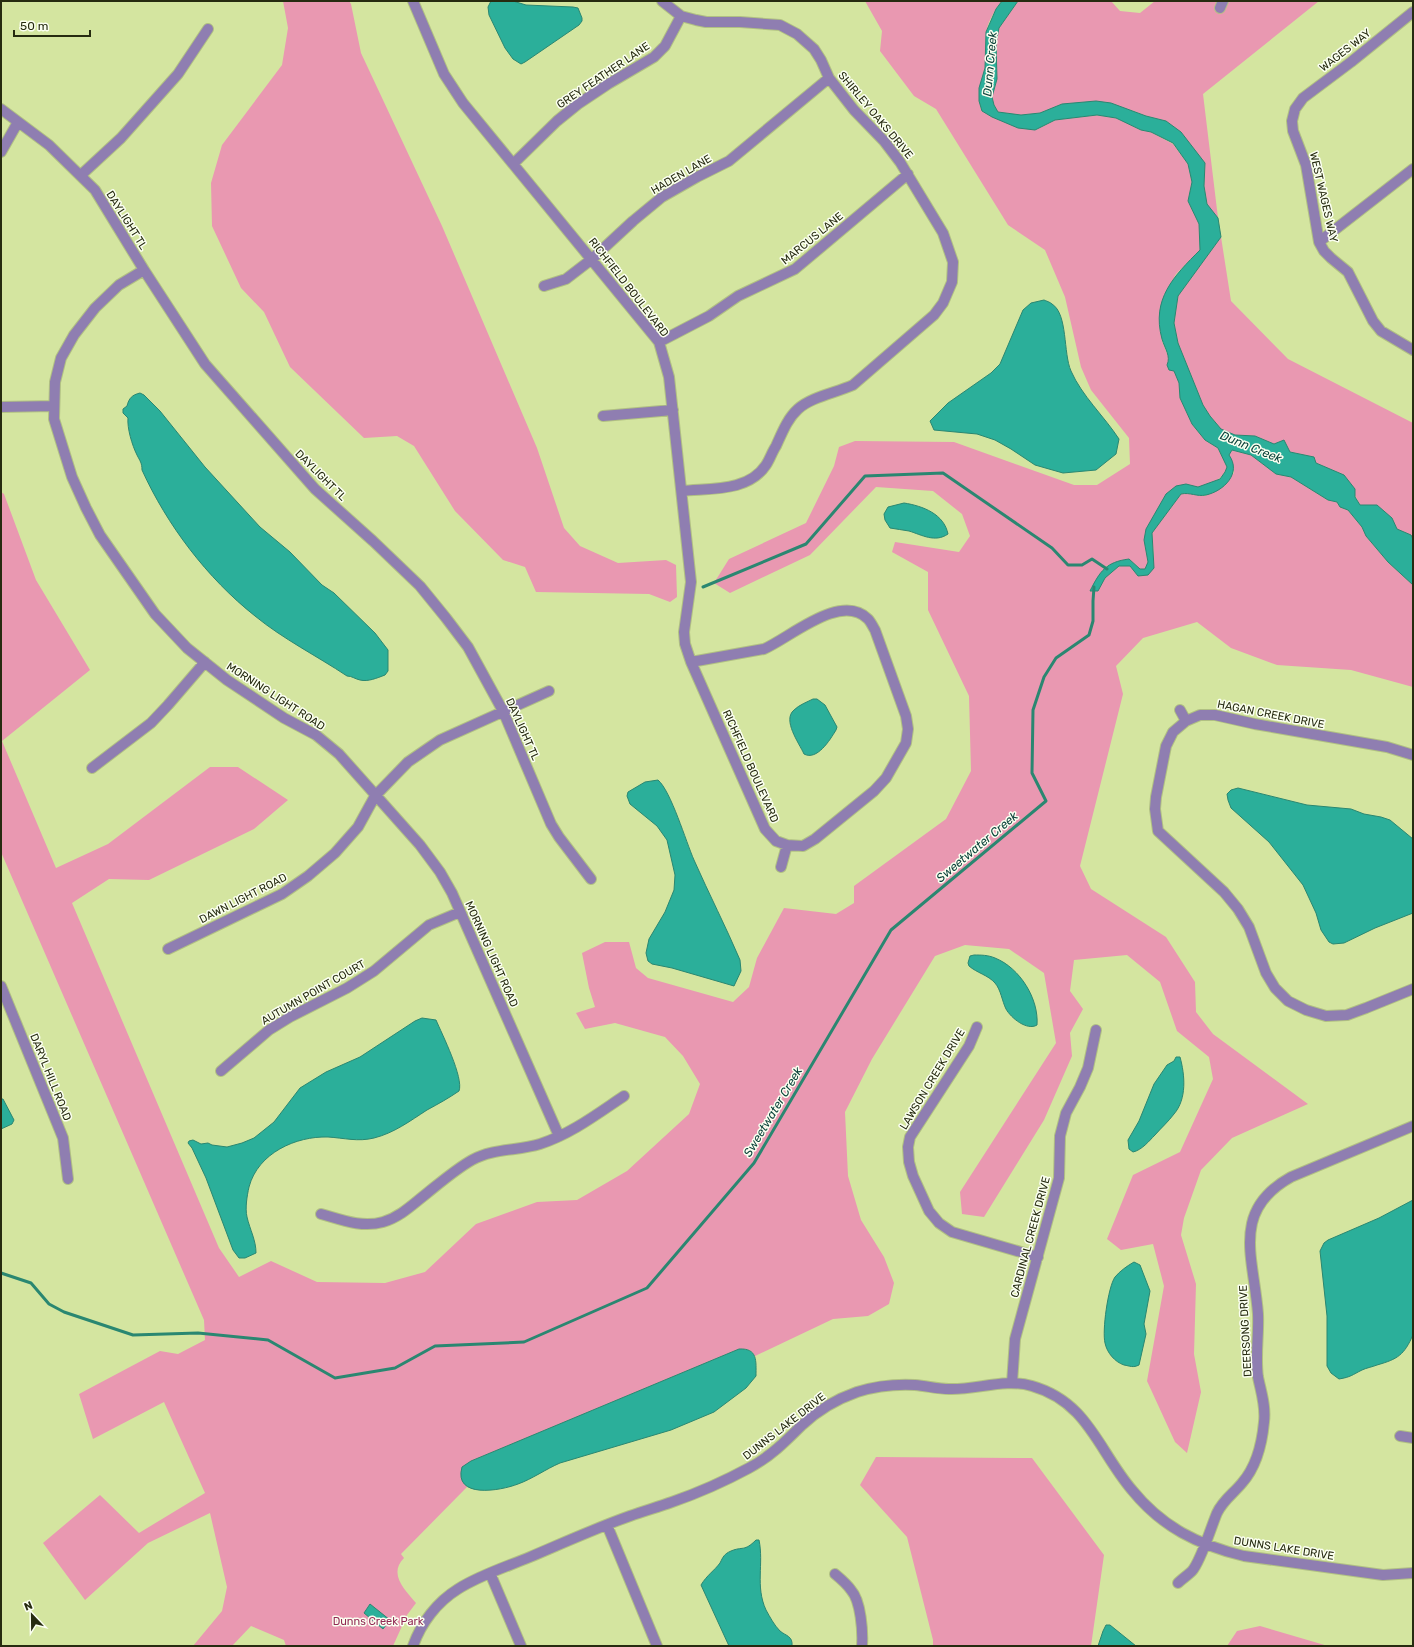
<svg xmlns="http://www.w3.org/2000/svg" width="1414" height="1647" viewBox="0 0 1414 1647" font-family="Rubik,sans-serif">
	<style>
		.green { fill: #e998b1 }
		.water { fill: #2baf9a; stroke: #2a8771 }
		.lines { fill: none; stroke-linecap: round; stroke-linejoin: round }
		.stream { stroke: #2a8771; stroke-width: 3 }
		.minor-casing { stroke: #b1c083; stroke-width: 12 }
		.minor { stroke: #8f7eb1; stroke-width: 10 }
		.labels { text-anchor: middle; stroke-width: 3; stroke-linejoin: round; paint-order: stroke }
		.street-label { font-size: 11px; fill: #262b10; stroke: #fbfff1 }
		.park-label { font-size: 11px; fill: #912954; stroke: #fbfff1 }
		.water-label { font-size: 12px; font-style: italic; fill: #0a423a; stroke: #fbfff1 }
	</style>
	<rect width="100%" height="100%" fill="#d4e5a0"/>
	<path class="green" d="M 283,1 L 349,1 L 351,4 L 361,53 L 442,226 L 537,448 L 564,528 L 580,546 L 618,563 L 666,560 L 676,565 L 677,597 L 670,602 L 649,594 L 536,592 L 525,567 L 503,560 L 455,511 L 414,446 L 397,436 L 364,438 L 290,367 L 264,312 L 241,288 L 212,226 L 211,183 L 222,145 L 282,65 L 288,28 Z
		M 865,1 L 1002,1 C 995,10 987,22 986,34 C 985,45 987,57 985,69 C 982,86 975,93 982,111 L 1035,130 L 1055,120 L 1097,115 L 1116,118 L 1141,130 L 1151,132 L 1173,144 L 1188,164 L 1192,182 L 1188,201 L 1199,224 L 1200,250 L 1176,274 L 1165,294 L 1160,310 L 1162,341 L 1179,383 L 1180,398 L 1192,424 L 1205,440 L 1218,448 L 1227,467 C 1224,478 1210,486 1199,487 C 1195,488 1190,485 1186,484 L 1144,540 L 1148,562 L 1145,570 L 1140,569 L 1129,559 L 1106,566 L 1098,591 L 1105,578 L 1119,566 L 1130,566 L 1148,575 L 1154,559 L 1152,533 L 1181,494 L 1187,493 L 1205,496 L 1234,473 L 1229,455 L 1232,450 L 1251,455 L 1276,474 L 1291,477 L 1328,500 L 1337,502 L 1340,507 L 1348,510 L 1362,527 L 1366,536 L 1388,562 L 1413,585 L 1413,687 L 1351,670 L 1277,665 L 1231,648 L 1197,622 L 1143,638 L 1116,666 L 1123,694 L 1080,866 L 1091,889 L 1166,937 L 1195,982 L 1196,1012 L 1213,1034 L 1308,1104 L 1232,1138 L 1201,1170 L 1184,1218 L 1181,1235 L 1196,1284 L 1194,1354 L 1201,1392 L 1187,1453 L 1175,1442 L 1147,1381 L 1164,1286 L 1153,1244 L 1121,1250 L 1107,1239 L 1133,1175 L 1180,1152 L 1213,1079 L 1209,1057 L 1177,1031 L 1160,982 L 1127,955 L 1074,960 L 1070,991 L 1083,1009 L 1070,1033 L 1072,1056 L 1044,1120 L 984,1217 L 962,1214 L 960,1192 L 1056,1043 L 1044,973 L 1009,949 L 965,945 L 935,956 L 872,1059 L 845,1112 L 848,1176 L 861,1220 L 884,1257 L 894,1283 L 889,1304 L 868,1316 L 833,1319 L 755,1356 C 751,1349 747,1349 739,1349 L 471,1461 L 462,1481 L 467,1487 L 401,1554 L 404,1558 C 388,1574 405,1590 416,1603 L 407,1615 L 393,1646 L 286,1646 L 284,1640 L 251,1626 L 232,1646 L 193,1646 L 222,1611 L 227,1587 L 210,1513 L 148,1543 L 85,1600 L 43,1543 L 100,1495 L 139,1533 L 205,1493 L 164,1402 L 93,1439 L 79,1394 L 160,1351 L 178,1354 L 205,1340 L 204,1320 L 1,852 L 1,492 L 4,494 L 36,580 L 90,670 L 2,741 L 56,868 L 108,844 L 210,767 L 238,767 L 288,800 L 254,829 L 149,880 L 109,879 L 72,903 L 219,1248 L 239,1277 L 271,1261 L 317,1282 L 385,1283 L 425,1272 L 476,1224 L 537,1202 L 577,1200 L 627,1171 L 689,1114 L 700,1084 L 683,1056 L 665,1037 L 615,1023 L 585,1029 L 576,1013 L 595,1007 L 589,988 L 582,953 L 605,942 L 629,942 L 636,968 L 648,978 L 733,1002 L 749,987 L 757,958 L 784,908 L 836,914 L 854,903 L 854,886 L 946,819 L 971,771 L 969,696 L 928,610 L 928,572 L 892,552 L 895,542 L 959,552 L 970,536 L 962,514 L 933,491 L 876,487 L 810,555 L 730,593 L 714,583 L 729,559 L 806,523 L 834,466 L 839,447 L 855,441 L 954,442 L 1074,485 L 1097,485 L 1130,464 L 1129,438 L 1091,390 L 1081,367 L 1065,297 L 1045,250 L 1008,225 L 936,109 L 914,96 L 880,51 L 882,31 Z
		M 1018,1 L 1111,1 L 1120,11 L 1140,13 L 1155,1 L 1319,1 L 1203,94 L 1218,218 L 1207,205 L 1204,186 L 1205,163 L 1166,121 L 1146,116 L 1131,110 L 1062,104 L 1040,113 L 1021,115 L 998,112 L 994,105 L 992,97 L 997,79 L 996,43 L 999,28 Z
		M 1221,237 L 1231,301 L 1288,359 L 1413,423 L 1413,539 L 1411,535 L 1397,529 L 1392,518 L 1360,505 L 1344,475 L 1316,463 L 1314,457 L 1290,452 L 1255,436 L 1235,435 L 1221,429 L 1210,416 L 1203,405 L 1178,343 L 1174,323 L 1178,296 Z
		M 876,1457 L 1032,1458 L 1104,1555 L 1091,1646 L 933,1646 L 933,1640 L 907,1537 L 860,1485 Z
		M 1260,1626 L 1328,1646 L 1227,1646 L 1237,1631 Z"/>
	<path class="water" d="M 491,1 L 513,1 L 526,5 L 573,7 L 578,8 L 582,18 L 582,21 L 579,25 L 525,62 L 521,64 L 513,59 L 505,48 L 489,15 L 488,7 Z
		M 1002,1 L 1018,1 L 999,28 L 996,43 L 997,79 L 992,97 L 994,105 L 998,112 L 1021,115 L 1040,113 L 1062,104 L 1096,101 L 1111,103 L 1146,116 L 1166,121 L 1181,132 L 1205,163 L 1204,186 L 1207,204 L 1218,218 L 1221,237 L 1178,296 L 1174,323 L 1178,343 L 1203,405 L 1210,416 L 1221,429 L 1235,435 L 1255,436 L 1274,444 L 1284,440 L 1290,452 L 1314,457 L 1316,463 L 1344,475 L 1355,489 L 1355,497 L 1360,505 L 1377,505 L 1392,518 L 1397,529 L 1411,535 L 1413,539 L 1413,585 L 1388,562 L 1366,536 L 1362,527 L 1348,510 L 1340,507 L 1337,502 L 1328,500 L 1291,477 L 1276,474 L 1251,455 L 1232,450 L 1229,455 C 1242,473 1224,491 1206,495 C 1197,497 1190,492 1181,494 L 1152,533 L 1154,568 L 1148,575 L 1138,576 L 1130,566 L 1119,566 L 1105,578 L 1098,591 L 1090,591 C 1100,571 1106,562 1129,559 L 1140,569 L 1145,569 L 1148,562 L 1144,540 L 1146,529 L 1166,494 L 1176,486 L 1186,484 L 1198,487 L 1220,479 L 1225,472 L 1227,467 L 1218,448 L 1205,440 L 1192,424 L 1180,398 L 1179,383 L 1174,371 L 1169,370 L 1167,365 C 1171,356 1165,349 1162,339 C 1151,299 1174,276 1200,250 L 1199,224 L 1188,201 L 1192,182 L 1188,164 L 1173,143 L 1151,132 L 1141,130 L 1116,118 L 1097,115 L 1055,120 L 1035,130 L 1018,128 L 992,117 L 982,111 L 979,101 L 979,88 L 985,68 L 986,32 L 996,9 Z
		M 1044,300 C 1046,301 1050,302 1052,304 C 1068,314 1063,353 1071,371 C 1082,396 1104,416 1119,439 L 1116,454 L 1096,470 L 1063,473 L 1035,465 L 1011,449 L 995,440 L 977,434 L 934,430 L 930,421 L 948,403 L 991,373 L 1000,364 L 1023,310 L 1031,303 Z
		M 140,393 L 144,395 L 160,411 L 205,467 L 260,527 L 290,552 L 322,585 L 334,593 L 375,633 L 388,650 L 388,671 L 385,675 C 377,678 368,682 360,680 C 355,679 352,676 347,676 C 317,656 283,639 255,616 C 207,578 167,525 142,470 C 142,463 140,461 137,455 C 132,445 127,428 128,418 L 123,413 L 123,409 L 127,406 C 129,398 132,395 140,393 Z
		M 904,503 C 923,506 944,514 948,534 C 935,543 922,535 909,531 C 903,530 896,529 890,528 L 885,520 L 884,514 L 888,507 Z
		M 813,699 L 817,699 L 825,705 L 837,727 L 836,730 C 830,740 817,761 804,754 C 799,743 782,720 794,710 C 799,705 807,702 813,699 Z
		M 658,780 C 671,791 686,842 694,860 C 709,894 726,927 740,960 L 741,971 L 734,986 L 672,968 L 652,964 L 648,961 L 646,953 L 649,939 L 665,912 L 674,890 L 675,875 L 667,840 L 657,826 L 630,804 L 627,796 L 628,792 L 645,782 Z
		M 1238,788 L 1307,805 L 1351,809 L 1364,814 L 1381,817 L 1390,820 L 1413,839 L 1413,913 L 1375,928 L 1344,943 L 1333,944 L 1329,942 L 1321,930 L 1316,913 L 1303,885 L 1269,842 L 1231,808 L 1228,800 L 1227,794 L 1231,790 Z
		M 974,955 C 981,955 988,955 995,958 C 1020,968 1039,999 1037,1025 C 1027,1031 1011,1018 1006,1009 C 1002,1001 1001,990 995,983 C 988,975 977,973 969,966 L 968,963 L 970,956 Z
		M 422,1018 L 436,1020 C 442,1034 464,1078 459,1091 C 449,1098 438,1104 427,1110 C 410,1121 394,1133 374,1138 C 358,1142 344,1138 328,1137 C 296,1136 258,1153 249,1187 C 247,1196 245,1208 247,1217 C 250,1230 256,1240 256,1253 L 245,1258 L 239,1258 L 233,1250 L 206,1178 L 192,1148 L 188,1143 L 189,1141 L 193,1140 L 201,1144 L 208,1143 L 212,1145 L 227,1147 L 242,1143 L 254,1138 L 274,1122 L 300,1088 L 326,1072 L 360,1057 L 415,1021 Z
		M 1176,1057 L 1180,1057 C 1185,1075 1187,1099 1174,1114 C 1168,1122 1161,1128 1155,1135 C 1149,1141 1142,1150 1133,1152 L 1129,1149 L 1128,1140 L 1139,1121 L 1154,1084 L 1167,1065 L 1174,1061 Z
		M 1,1099 L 3,1099 L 14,1120 L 12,1124 L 1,1129 Z
		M 1413,1200 L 1413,1335 C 1404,1355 1398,1359 1377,1365 C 1372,1367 1366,1368 1362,1370 C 1352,1375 1351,1377 1339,1379 L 1331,1373 L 1327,1366 L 1327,1316 L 1320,1251 L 1324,1243 L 1328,1240 L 1379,1218 Z
		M 1134,1262 L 1140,1265 L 1150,1291 L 1144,1324 L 1146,1334 L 1139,1365 C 1133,1368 1130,1366 1124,1365 C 1115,1362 1107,1353 1105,1343 C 1102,1331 1108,1287 1115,1277 C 1120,1271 1127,1266 1134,1262 Z
		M 739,1349 C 758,1348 756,1361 756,1376 L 746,1388 L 714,1412 L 671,1430 L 560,1463 C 546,1469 532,1479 518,1484 C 500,1491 453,1499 462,1467 L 471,1461 Z
		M 756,1540 L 759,1540 C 764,1564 755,1586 766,1610 C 770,1617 774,1625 780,1631 C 786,1636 793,1636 792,1646 L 729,1646 L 701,1585 C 707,1575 714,1571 720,1563 C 723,1557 724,1554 731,1551 C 743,1546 744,1552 756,1540 Z
		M 370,1604 L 390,1620 L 383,1629 L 364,1613 Z
		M 1106,1625 L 1110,1625 L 1136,1646 L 1098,1646 L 1103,1631 Z"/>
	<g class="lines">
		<path class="stream" d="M 703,587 L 806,544 L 865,476 L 943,473 L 1052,548 L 1068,565 L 1082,565 L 1092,559 L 1107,569
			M 1,1273 L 31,1283 L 49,1304 L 64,1312 L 133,1335 L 198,1333 L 268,1340 L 335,1378 L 395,1368 L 435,1346 L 524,1342 L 647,1288 L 754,1163 L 891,930 L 1046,801 L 1032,773 L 1033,710 L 1044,677 L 1056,658 L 1089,635 L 1093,621 L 1093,601 L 1094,587"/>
		<defs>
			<path id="minor" d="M 413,1 L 444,74 L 463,103 L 659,342 L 669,377 L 691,582 L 684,632 L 685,644 L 691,662 L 765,829 L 776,841 L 787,845 L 803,846 L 815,839 L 874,791 L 886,778 L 906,743 L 908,729 L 906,716 L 875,630 C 873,627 871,622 868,619 C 841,592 791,637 764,649 L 691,662
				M 662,1 L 681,16 L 696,20 L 706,22 L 740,22 L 780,25 L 797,34 L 814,49 L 821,60 L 829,78 L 854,110 L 884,141 L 900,162 L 943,233 L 953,262 L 952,282 L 943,303 L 934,315 L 853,385 C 835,393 811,397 798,409 C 787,419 782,433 776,446 C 772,452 770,459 766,465 C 748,492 711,488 682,491
				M 1220,8 L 1223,1
				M 1413,12 L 1351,62 L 1303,98 L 1295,109 L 1292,121 L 1293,131 L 1306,165 L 1319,242 L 1324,251 L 1331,258 L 1348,272 L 1373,321 L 1381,331 L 1413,350
				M 1,109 L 49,145 L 95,190 L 144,270 L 205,364 L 315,489 L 373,541 L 420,586 L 446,618 L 468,647 L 503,711 L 551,824 L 559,837 L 591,879
				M 1,152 L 18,122
				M 513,164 L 557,121 L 578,104 L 608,84 L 654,57 L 665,46 L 681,16
				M 81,175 L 121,138 L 178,74 L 208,29
				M 1319,242 L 1413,169
				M 144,270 L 119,285 L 95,308 L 74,335 L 61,358 L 55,382 L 54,419 L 72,477 L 86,508 L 100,535 L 155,614 L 187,648 L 227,680 L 284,718 L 316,735 L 339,754 L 420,845 L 440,872 L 452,893 L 559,1136
				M 544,286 L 566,279 L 592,259 L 633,221 L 662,197 L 697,177 L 729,161 L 829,78
				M 659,342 L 709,316 L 738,296 L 795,269 L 908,174
				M 1,407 L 54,406
				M 603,416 L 673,410
				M 1180,710 L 1186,721
				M 1413,755 L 1387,747 L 1255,724 L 1215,715 L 1200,715 L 1186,721 L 1173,732 L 1166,746 L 1156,797 L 1155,809 L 1158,831 L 1224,892 L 1238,909 L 1249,927 L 1266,973 L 1275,988 L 1288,1001 L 1306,1010 L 1326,1016 L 1347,1015 L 1366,1008 L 1413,989
				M 92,768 L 151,723 L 168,705 L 205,662
				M 781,867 L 787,845
				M 168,949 L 282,894 L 308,876 L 335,853 L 358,827 L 375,796 L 408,762 L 440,740 L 549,691
				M 1,986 L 63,1138 L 68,1179
				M 977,1027 L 969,1046 L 910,1137 L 908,1147 L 909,1162 L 913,1176 L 929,1211 L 939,1223 L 952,1232 L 1038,1257
				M 221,1071 L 269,1030 L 290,1017 L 347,988 L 374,971 L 429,925 L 460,912
				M 321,1214 C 342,1220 362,1228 383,1222 C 400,1217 412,1205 426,1194 C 441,1182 456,1169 472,1160 C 493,1148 518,1151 540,1144 C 571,1134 597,1114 624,1096
				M 1012,1383 L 1015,1339 L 1059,1178 L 1060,1136 L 1066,1113 L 1080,1087 L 1088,1068 L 1096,1030
				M 1400,1436 L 1413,1438
				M 607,1525 L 657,1646
				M 490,1573 L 521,1646
				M 835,1574 C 841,1579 847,1584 851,1590 C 861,1601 863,1632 862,1646
				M 1178,1583 C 1182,1579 1188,1575 1192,1571 C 1201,1561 1211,1527 1217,1513 C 1223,1500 1234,1493 1242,1483 C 1257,1466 1262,1444 1264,1422 C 1266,1406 1261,1392 1258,1377 C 1255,1356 1259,1335 1258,1314 C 1254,1258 1230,1211 1291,1177 L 1413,1126
				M 413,1646 C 421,1623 437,1602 458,1589 C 480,1575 506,1567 530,1557 C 563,1543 596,1528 630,1516 C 644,1511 658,1507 672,1502 C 698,1493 725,1481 749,1468 C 770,1457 786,1441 802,1425 C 818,1410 837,1399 857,1392 C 876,1386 896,1384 915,1385 C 927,1386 938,1389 949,1389 C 977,1390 1005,1378 1032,1386 C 1088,1402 1098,1450 1132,1490 C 1162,1527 1198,1545 1244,1556 L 1383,1575 L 1413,1573"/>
		</defs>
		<use href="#minor" class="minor-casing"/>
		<use href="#minor" class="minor"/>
	</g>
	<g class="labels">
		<g class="street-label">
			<text transform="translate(1345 50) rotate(-38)" y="4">WAGES WAY</text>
			<text transform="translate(603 75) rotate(-34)" y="4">GREY FEATHER LANE</text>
			<text transform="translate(876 115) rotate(50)" y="4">SHIRLEY OAKS DRIVE</text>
			<text transform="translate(681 174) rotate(-30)" y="4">HADEN LANE</text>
			<text transform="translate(1324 197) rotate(77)" y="4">WEST WAGES WAY</text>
			<text transform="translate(127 220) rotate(58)" y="4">DAYLIGHT TL</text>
			<text transform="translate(812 238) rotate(-39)" y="4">MARCUS LANE</text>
			<text transform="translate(629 287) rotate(52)" y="4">RICHFIELD BOULEVARD</text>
			<text transform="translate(321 475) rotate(45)" y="4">DAYLIGHT TL</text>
			<text transform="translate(276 696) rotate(33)" y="4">MORNING LIGHT ROAD</text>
			<text transform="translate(1271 714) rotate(11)" y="4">HAGAN CREEK DRIVE</text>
			<text transform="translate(523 729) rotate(66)" y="4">DAYLIGHT TL</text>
			<text transform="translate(751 766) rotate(66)" y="4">RICHFIELD BOULEVARD</text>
			<text transform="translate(243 898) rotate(-27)" y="4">DAWN LIGHT ROAD</text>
			<text transform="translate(492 954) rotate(66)" y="4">MORNING LIGHT ROAD</text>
			<text transform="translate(313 992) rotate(-30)" y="4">AUTUMN POINT COURT</text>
			<text transform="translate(51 1077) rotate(68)" y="4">DARYL HILL ROAD</text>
			<text transform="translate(932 1079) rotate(-59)" y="4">LAWSON CREEK DRIVE</text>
			<text transform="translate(1030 1237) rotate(-75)" y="4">CARDINAL CREEK DRIVE</text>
			<text transform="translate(1245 1331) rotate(-93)" y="4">DEERSONG DRIVE</text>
			<text transform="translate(784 1426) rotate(-38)" y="4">DUNNS LAKE DRIVE</text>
			<text transform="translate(1284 1548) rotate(9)" y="4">DUNNS LAKE DRIVE</text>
		</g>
		<g class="park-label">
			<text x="378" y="1625">Dunns Creek Park</text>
		</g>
		<g class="water-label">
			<text transform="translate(990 64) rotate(-85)" y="4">Dunn Creek</text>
			<text transform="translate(1251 447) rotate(22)" y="4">Dunn Creek</text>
			<text transform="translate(977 847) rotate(-40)" y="4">Sweetwater Creek</text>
			<text transform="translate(773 1112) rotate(-59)" y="4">Sweetwater Creek</text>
		</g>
	</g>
	<rect width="1414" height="1647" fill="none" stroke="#262b10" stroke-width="4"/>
	<g transform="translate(32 1615) rotate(338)" stroke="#fbfff1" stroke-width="3" paint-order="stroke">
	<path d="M0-3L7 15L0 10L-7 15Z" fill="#262b10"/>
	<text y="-6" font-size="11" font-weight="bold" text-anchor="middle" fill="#262b10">N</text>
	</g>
	<path d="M14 30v6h76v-6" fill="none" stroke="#262b10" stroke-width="2"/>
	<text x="20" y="30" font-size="12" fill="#262b10" stroke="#fbfff1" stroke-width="3" paint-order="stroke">50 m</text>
</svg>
